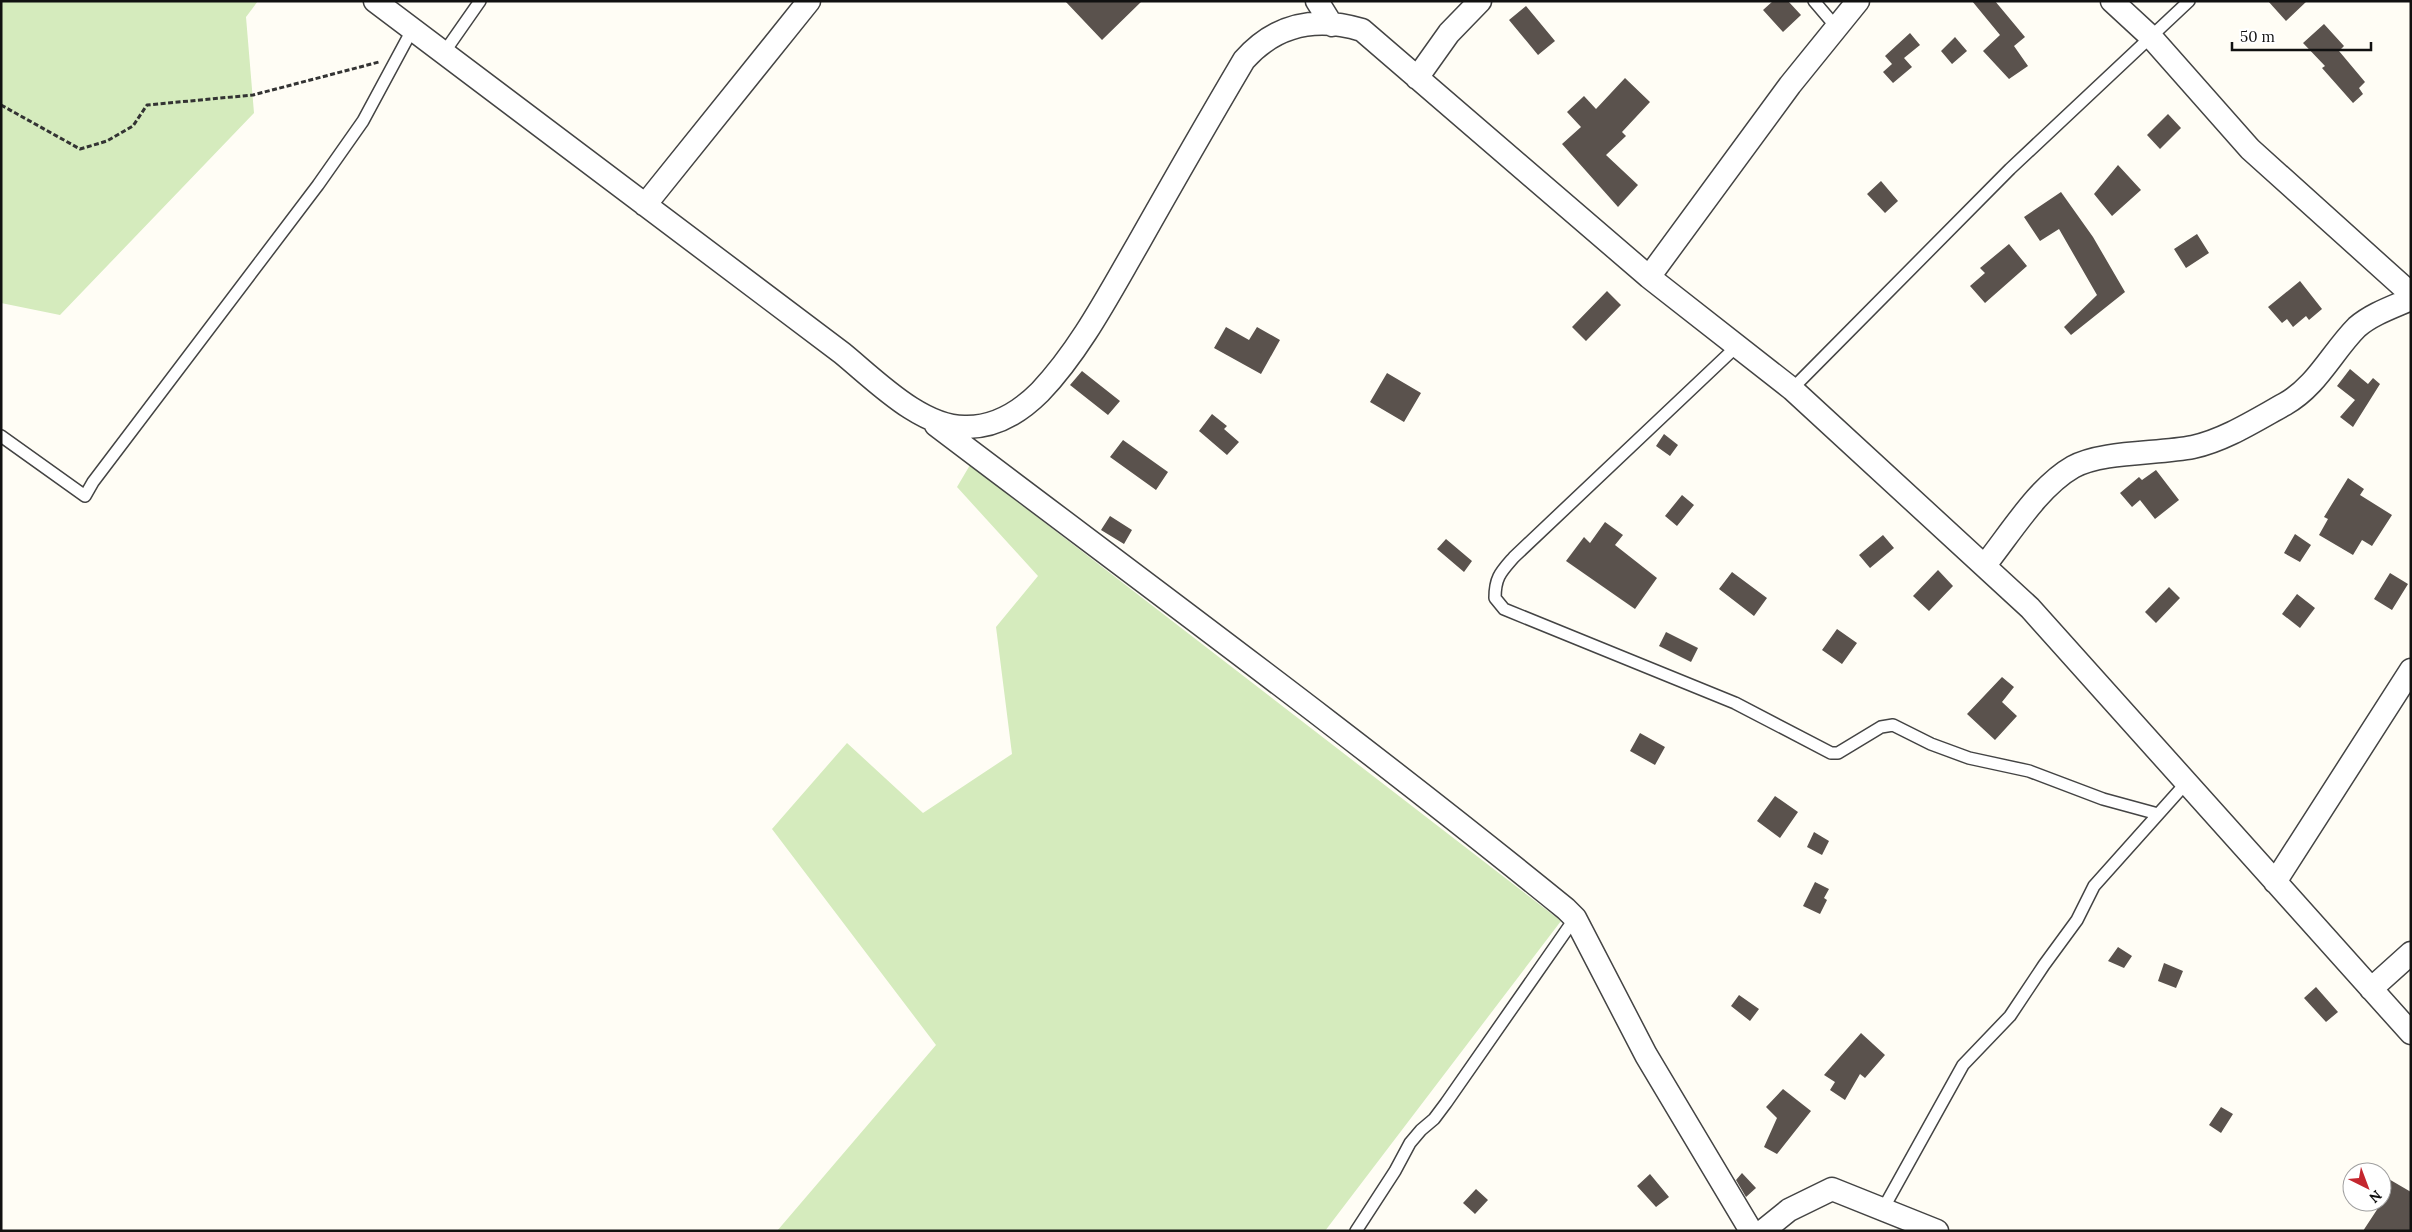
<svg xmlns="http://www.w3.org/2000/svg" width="2412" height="1232" viewBox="0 0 2412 1232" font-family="Lora,serif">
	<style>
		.green { fill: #d5ebbd }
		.building { fill: #5a524d }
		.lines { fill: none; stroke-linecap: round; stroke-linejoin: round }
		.service-casing { stroke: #444; stroke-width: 14 }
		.minor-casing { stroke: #444; stroke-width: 25 }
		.path { stroke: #333; stroke-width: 3; stroke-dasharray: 5 2.5; stroke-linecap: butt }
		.service { stroke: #fff; stroke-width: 11 }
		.minor { stroke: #fff; stroke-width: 22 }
	</style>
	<rect width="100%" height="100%" fill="#fffdf5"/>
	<path class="green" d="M 1,1 L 258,1 L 246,17 L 254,113 L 60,315 L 1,303 Z
		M 970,465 L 1561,921 L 1325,1231 L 777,1231 L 936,1045 L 772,829 L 847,743 L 923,813 L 1012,754 L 996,627 L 1038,576 L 957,487 Z"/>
	<path class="building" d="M 1065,1 L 1142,1 L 1102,40 Z
		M 1773,1 L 1788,1 L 1801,15 L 1783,32 L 1763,10 Z
		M 1972,1 L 1995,1 L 2025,37 L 2014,46 L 2028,66 L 2009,79 L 1983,51 L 2000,35 Z
		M 2268,1 L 2307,1 L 2286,21 Z
		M 1526,6 L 1555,41 L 1538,55 L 1509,20 Z
		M 2324,24 L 2344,46 L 2339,51 L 2365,82 L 2359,88 L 2363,94 L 2353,103 L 2322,68 L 2325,66 L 2303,43 Z
		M 1910,33 L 1920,45 L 1904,58 L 1912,67 L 1893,83 L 1883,72 L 1892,64 L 1885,56 Z
		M 1955,37 L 1967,51 L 1952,64 L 1941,51 Z
		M 1625,78 L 1650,102 L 1622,132 L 1626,136 L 1606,155 L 1638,185 L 1618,207 L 1562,144 L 1581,127 L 1567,112 L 1584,96 L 1596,109 Z
		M 2168,114 L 2181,128 L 2160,149 L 2147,135 Z
		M 2118,165 L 2141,190 L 2112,216 L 2094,194 Z
		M 1881,181 L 1898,201 L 1885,213 L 1867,194 Z
		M 2061,192 L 2093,237 L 2125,292 L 2071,335 L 2064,327 L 2097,295 L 2059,229 L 2040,241 L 2024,217 Z
		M 2197,234 L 2209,253 L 2186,268 L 2174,249 Z
		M 2009,244 L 2027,266 L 1985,303 L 1970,286 L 1985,273 L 1980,268 Z
		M 2300,281 L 2322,309 L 2309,320 L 2306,316 L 2293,327 L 2287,319 L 2282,323 L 2268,307 Z
		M 1607,291 L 1621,305 L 1586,341 L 1572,327 Z
		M 1226,327 L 1249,340 L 1257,327 L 1280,340 L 1261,374 L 1214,348 Z
		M 2350,369 L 2368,384 L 2373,378 L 2380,384 L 2353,427 L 2340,417 L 2355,400 L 2337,386 Z
		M 1082,371 L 1120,401 L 1108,415 L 1070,385 Z
		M 1387,373 L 1421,393 L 1404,422 L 1370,402 Z
		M 1212,414 L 1227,426 L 1224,429 L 1239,442 L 1227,455 L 1199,431 Z
		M 1664,434 L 1678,445 L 1670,456 L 1656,446 Z
		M 1123,440 L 1168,472 L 1156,490 L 1110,457 Z
		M 2156,470 L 2179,500 L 2155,519 L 2140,500 L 2132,507 L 2120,493 L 2139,477 L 2142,480 Z
		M 2348,478 L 2364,489 L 2360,495 L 2392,515 L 2372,546 L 2362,540 L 2353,555 L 2319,535 L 2328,519 L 2324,517 Z
		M 1682,495 L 1694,505 L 1677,526 L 1665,516 Z
		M 1110,516 L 1132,530 L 1124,544 L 1101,530 Z
		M 1605,522 L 1623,535 L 1615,545 L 1657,578 L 1635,609 L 1566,561 L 1584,537 L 1590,543 Z
		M 2295,534 L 2311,545 L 2300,562 L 2284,553 Z
		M 1883,535 L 1894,548 L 1870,568 L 1859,555 Z
		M 1446,539 L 1472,561 L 1464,572 L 1437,549 Z
		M 1938,570 L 1953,586 L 1929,611 L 1913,596 Z
		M 1732,572 L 1767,598 L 1754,616 L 1719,589 Z
		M 2390,573 L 2408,584 L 2392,610 L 2374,599 Z
		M 2169,587 L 2180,598 L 2156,623 L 2145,612 Z
		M 2297,594 L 2315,608 L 2300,628 L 2282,614 Z
		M 1837,629 L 1857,643 L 1842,664 L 1822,650 Z
		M 1666,632 L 1698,648 L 1691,662 L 1659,646 Z
		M 2002,677 L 2014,687 L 2002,702 L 2017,716 L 1995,740 L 1967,714 Z
		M 1640,733 L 1665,747 L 1655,765 L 1630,751 Z
		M 1775,796 L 1798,812 L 1780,838 L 1757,821 Z
		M 1814,832 L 1829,841 L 1822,855 L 1807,847 Z
		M 1815,882 L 1829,889 L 1824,898 L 1827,900 L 1820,914 L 1803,906 Z
		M 2118,947 L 2132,956 L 2124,968 L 2108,961 Z
		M 2164,963 L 2183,971 L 2176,988 L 2158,981 Z
		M 2316,987 L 2338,1012 L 2326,1022 L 2304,998 Z
		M 1739,995 L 1759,1009 L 1750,1021 L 1731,1006 Z
		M 1861,1033 L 1885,1055 L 1865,1078 L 1860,1074 L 1845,1100 L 1830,1090 L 1835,1082 L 1824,1075 Z
		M 1783,1089 L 1811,1111 L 1777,1154 L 1764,1147 L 1777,1118 L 1766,1107 Z
		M 2221,1107 L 2233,1114 L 2221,1133 L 2209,1125 Z
		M 1742,1173 L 1756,1188 L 1746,1197 L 1736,1180 Z
		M 1650,1174 L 1669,1197 L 1656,1207 L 1637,1186 Z
		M 2387,1178 L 2411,1192 L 2411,1231 L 2363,1231 L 2382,1202 L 2382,1187 Z
		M 1476,1189 L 1488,1200 L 1475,1214 L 1463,1203 Z"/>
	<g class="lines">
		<defs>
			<path id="service" d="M 1814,1 L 1837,28
				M 443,54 L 480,1
				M 1736,347 L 1514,557 C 1501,572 1495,577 1495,598 L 1504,609 L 1735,703 L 1831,753 L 1838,753 L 1881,727 L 1893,725 L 1931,744 L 1969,758 L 2029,771 L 2103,799 L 2158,814
				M 1792,389 L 2010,169 L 2189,1
				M 1,436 L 85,496 L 93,482 L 318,185 L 363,121 L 412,30
				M 1883,1209 L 1963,1065 L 2010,1016 L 2044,965 L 2077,920 L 2094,886 L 2187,782
				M 1356,1231 L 1395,1171 L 1410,1143 L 1421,1130 L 1434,1119 L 1446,1103 L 1575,918"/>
			<path id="minor" d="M 375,1 L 842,353 C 874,379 922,429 967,427 C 995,427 1020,412 1040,392 C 1080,350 1109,294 1138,244 C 1173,182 1208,121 1244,60 C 1276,24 1316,16 1362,30 L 1649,277 L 1792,389 L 2030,608 L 2411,1033
				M 1317,1 L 1332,25
				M 2112,1 L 2151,37 L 2250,149 L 2411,294
				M 1417,78 L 1449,33 L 1480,1
				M 645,205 L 809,1
				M 1649,277 L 1790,85 L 1858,1
				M 936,425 C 1147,585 1361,742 1566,909 L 1575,918 L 1646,1055 L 1751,1231
				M 1985,565 C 2010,534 2038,487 2073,467 C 2102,451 2158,454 2193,447 C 2225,440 2256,420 2285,404 C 2317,386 2332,352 2357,327 C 2372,314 2393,307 2411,299
				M 2275,882 L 2411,670
				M 2371,989 L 2411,953
				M 1763,1231 L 1789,1210 L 1832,1189 L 1937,1231"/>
		</defs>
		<use href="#service" class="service-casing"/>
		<use href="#minor" class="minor-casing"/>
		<path class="path" d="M 1,105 L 80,149 L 107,141 L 133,126 L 147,105 L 253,95 L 379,62"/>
		<use href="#service" class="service"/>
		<use href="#minor" class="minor"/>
	</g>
	<rect width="2412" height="1232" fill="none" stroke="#111111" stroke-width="5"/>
	<g transform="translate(2367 1187) rotate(138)"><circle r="24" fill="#ffffff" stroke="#a0a0a0"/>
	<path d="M0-4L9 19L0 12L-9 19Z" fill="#c4262e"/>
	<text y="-8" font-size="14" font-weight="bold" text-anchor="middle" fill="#111111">N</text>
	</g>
	<path d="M2232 42v8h139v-8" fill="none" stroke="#111111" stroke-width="2.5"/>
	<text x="2240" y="42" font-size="15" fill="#111111" stroke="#ffffff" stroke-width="4" paint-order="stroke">50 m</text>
</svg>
